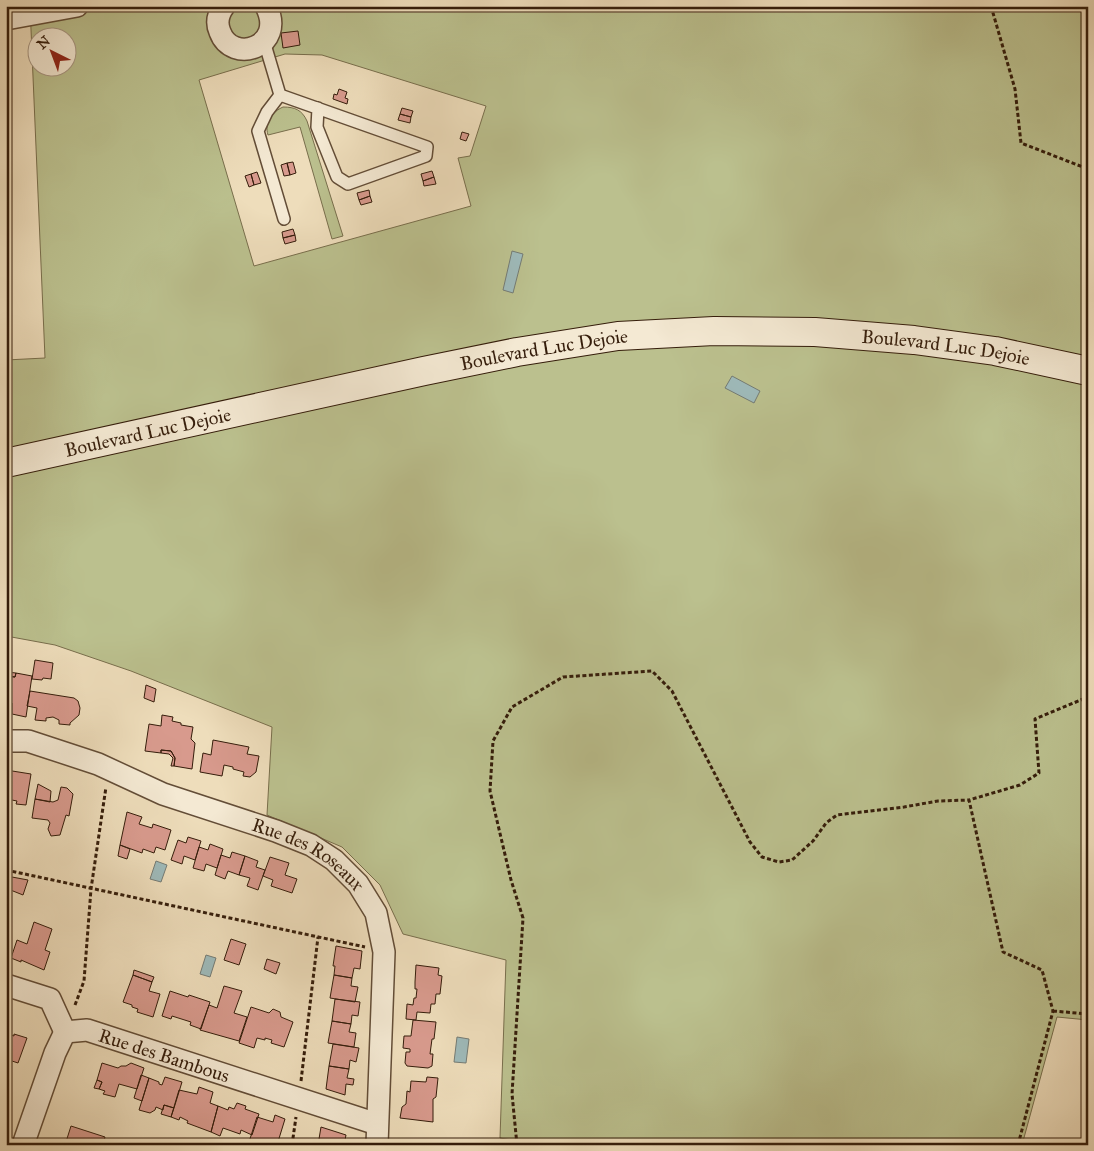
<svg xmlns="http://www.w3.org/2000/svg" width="1094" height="1151" viewBox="0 0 1094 1151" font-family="'IM FELL Great Primer',serif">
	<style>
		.green { fill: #bbc08e; stroke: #786e4c; fill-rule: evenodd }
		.water { fill: #9ebaba; stroke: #747b74 }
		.building { fill: #d89a8d; stroke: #351d0b }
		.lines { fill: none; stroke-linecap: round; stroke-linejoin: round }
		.service-casing { stroke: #634d37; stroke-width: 14 }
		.minor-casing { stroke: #634d37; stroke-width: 24 }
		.secondary-casing { stroke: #351d0b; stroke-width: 30 }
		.path { stroke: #351d0b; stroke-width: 3; stroke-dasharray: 4 2.5; stroke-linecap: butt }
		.service { stroke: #f4e9d3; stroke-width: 11 }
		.minor { stroke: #f4e9d3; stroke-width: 21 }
		.secondary { stroke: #f4e9d3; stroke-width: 28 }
		.labels { text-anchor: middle; stroke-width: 5; stroke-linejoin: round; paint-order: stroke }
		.street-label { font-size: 19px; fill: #351d0b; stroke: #f4e9d3 }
	</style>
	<rect width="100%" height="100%" fill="#edb"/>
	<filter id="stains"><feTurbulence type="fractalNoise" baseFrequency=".004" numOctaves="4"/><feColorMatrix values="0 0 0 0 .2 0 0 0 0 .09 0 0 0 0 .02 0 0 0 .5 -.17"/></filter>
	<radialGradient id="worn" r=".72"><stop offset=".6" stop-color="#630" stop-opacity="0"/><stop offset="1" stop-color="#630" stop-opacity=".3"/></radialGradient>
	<path class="green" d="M 30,6 L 1088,6 L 1088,1020 L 1057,1017 L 1022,1145 L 541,1145 L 500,1138 L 506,960 L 403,934 L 380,885 L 342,847 L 267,815 L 272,727 L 131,671 L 55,645 L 6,636 L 6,360 L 45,358 ZM 38,38 L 68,38 L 68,68 L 38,68 ZM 285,54 L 322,55 L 486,106 L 470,156 L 458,158 L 471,206 L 254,266 L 199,80 Z
		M 283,107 C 295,107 302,110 307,121 L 343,236 L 332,239 L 300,127 L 268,135 C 264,122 272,112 283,107 Z"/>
	<path class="water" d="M 512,251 L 523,254 L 513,293 L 503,290 Z
		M 732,376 L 760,391 L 754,403 L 725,388 Z
		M 156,861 L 167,865 L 161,882 L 150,879 Z
		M 206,955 L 216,958 L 210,977 L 200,974 Z
		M 457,1037 L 469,1039 L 466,1063 L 454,1062 Z"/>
	<path class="building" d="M 298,31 L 300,45 L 283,48 L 281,33 Z
		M 339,89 L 347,92 L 345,98 L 348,99 L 347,104 L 333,99 L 334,94 L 337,95 Z
		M 402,108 L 413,111 L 411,117 L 400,114 Z
		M 400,114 L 411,117 L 410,123 L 398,120 Z
		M 462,132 L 469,134 L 466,141 L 460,139 Z
		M 293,162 L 296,173 L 290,175 L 287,163 Z
		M 287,163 L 290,175 L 284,176 L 281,165 Z
		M 432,171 L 434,177 L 423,181 L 421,174 Z
		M 257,172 L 261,183 L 254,185 L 251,174 Z
		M 251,174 L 254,185 L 249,187 L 245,176 Z
		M 434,177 L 436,184 L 424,186 L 423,181 Z
		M 369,190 L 370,196 L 359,200 L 357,193 Z
		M 370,196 L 372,202 L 361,205 L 359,200 Z
		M 293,229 L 295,235 L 283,238 L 282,232 Z
		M 295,235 L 296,241 L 285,244 L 283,238 Z
		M 35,660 L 53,663 L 51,679 L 43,678 L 42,680 L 32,679 Z
		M 6,672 L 16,673 L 15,677 L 6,676 Z
		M 16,673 L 32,676 L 26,717 L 12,714 L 12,703 L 6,702 L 6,676 L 15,677 Z
		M 146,685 L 156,689 L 154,702 L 144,698 Z
		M 30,691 L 74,698 L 78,701 L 80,708 L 79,715 L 70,723 L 70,725 L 59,724 L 59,720 L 53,717 L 46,718 L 46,721 L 35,720 L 37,708 L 27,706 Z
		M 162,715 L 173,717 L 172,721 L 181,723 L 181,725 L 193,727 L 191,739 L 195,743 L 192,769 L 174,766 L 175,758 L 171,751 L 161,750 L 161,753 L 145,751 L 149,724 L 161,726 Z
		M 213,740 L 249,747 L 247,754 L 259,756 L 256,772 L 250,777 L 243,776 L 244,772 L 233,769 L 233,767 L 224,765 L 222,776 L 200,772 L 203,753 L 211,755 Z
		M 161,750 L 171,751 L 175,758 L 174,766 L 171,766 L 173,758 L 169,754 L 161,753 Z
		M 6,770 L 31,774 L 26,805 L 16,804 L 17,801 L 7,799 Z
		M 38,784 L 51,791 L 50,802 L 35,799 Z
		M 61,787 L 67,788 L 73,794 L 69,816 L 66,815 L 60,835 L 51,836 L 48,829 L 50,823 L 48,820 L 32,818 L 35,799 L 53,802 L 58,800 Z
		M 127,812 L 142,817 L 139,824 L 152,828 L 153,824 L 171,830 L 165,850 L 156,847 L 154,853 L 143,849 L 142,853 L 120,845 Z
		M 188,837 L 201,841 L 195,860 L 184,856 L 182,864 L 171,860 L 178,840 L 186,843 Z
		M 210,844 L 223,849 L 217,868 L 206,864 L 204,871 L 193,868 L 199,847 L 208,850 Z
		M 120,845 L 130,849 L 127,859 L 118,856 Z
		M 232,852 L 245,856 L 239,875 L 228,871 L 225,879 L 215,875 L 221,855 L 230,858 Z
		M 245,856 L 258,861 L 256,867 L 265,870 L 258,890 L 247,886 L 250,878 L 239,875 Z
		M 270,857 L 289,863 L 285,875 L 297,879 L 292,893 L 271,886 L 273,880 L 263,876 Z
		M 12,877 L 28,880 L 23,895 L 8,889 Z
		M 34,922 L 52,929 L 45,950 L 50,952 L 44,970 L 21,960 L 21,962 L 11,958 L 17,940 L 27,944 Z
		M 231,939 L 246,944 L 239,965 L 224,960 Z
		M 336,946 L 362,951 L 360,969 L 354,968 L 352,978 L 334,975 L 335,966 L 333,966 Z
		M 267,959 L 280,963 L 276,974 L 264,969 Z
		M 416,965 L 439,968 L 438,975 L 442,976 L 440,994 L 436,994 L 435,1004 L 431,1004 L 430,1013 L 417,1012 L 416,1020 L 406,1019 L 407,1004 L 413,1005 L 414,998 L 416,998 L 417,989 L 415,989 L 415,982 Z
		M 134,970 L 154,977 L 152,982 L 133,975 Z
		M 133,975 L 152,982 L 149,991 L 160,994 L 153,1017 L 137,1012 L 138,1009 L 132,1007 L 132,1005 L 123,1002 Z
		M 334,975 L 352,978 L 351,986 L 358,987 L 355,1002 L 330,998 Z
		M 224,986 L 242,991 L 234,1013 L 247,1017 L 239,1041 L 200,1030 L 209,1005 L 217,1008 Z
		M 170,991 L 188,997 L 189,995 L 210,1002 L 201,1029 L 190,1025 L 191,1022 L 172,1016 L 171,1019 L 162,1016 Z
		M 335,999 L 360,1002 L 358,1016 L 352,1015 L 351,1024 L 332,1021 Z
		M 251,1007 L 269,1013 L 273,1009 L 280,1012 L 281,1017 L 293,1022 L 284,1047 L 271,1043 L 272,1040 L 265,1038 L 265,1040 L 257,1038 L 254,1048 L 239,1043 Z
		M 413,1020 L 436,1022 L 434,1039 L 432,1039 L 430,1054 L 433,1054 L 432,1066 L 428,1068 L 407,1066 L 405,1063 L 406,1052 L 410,1052 L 410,1049 L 403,1048 L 404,1036 L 411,1036 Z
		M 332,1021 L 351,1024 L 349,1032 L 356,1033 L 354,1047 L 328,1043 Z
		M 6,1033 L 14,1036 L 14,1034 L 27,1038 L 18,1063 L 6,1059 Z
		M 333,1044 L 359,1048 L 356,1062 L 350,1060 L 349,1069 L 329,1066 Z
		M 102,1063 L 118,1068 L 121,1066 L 126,1066 L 131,1063 L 144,1068 L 137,1089 L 119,1084 L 115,1097 L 103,1094 L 105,1091 L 99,1089 L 102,1082 L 97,1080 Z
		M 329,1066 L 349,1069 L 347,1078 L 354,1079 L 353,1085 L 346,1084 L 345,1095 L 326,1089 Z
		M 141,1075 L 149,1078 L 142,1101 L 134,1098 Z
		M 165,1077 L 182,1082 L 174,1108 L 164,1105 L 163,1110 L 156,1107 L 155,1110 L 150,1113 L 139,1110 L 149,1078 L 159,1082 L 159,1084 L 162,1085 Z
		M 427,1077 L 438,1078 L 436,1097 L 433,1099 L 433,1122 L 400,1118 L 402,1107 L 406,1104 L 407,1091 L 410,1092 L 411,1081 L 426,1082 Z
		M 97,1080 L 102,1082 L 99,1089 L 94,1088 Z
		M 199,1087 L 213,1092 L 210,1103 L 218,1106 L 211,1132 L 187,1123 L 188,1121 L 180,1117 L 179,1120 L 171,1117 L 179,1090 L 197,1094 Z
		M 237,1103 L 246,1106 L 245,1109 L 259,1114 L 252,1135 L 241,1130 L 240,1134 L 223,1128 L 220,1136 L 211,1132 L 218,1106 L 228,1110 L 229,1107 L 234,1109 Z
		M 164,1105 L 174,1108 L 171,1117 L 161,1114 Z
		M 275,1115 L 285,1119 L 277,1145 L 248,1145 L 257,1117 L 273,1122 Z
		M 71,1126 L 105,1137 L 103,1145 L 88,1141 L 87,1145 L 65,1145 Z
		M 321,1127 L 346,1135 L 344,1145 L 318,1145 Z
		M 414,1140 L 434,1142 L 434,1145 L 413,1145 Z"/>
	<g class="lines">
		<defs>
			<path id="service" d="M 264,41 L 280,95 L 427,147 L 426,156 L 348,184 L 337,177 L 317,127 L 318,108
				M 280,95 L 267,112 L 258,131 L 284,219"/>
			<g id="minor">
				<path d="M 224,6 C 218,14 216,23 220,32 C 232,65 287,47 266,6"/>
				<path d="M 6,19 L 77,6"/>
				<path id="s1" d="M 6,741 L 28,741 L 98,764 L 163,794 L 276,831 L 311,845 L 334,860 L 358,884 L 376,913 L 384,952 L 377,1145"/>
				<path d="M 6,985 L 50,999 L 65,1032"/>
				<path id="s2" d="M 23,1145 L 55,1053 L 65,1032 L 87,1030 L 377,1124"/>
			</g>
			<g id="secondary">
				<path id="s3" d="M 6,463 L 424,371 L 517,352 L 618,336 L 714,331 L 815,332 L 914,340 L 995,351 L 1088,371"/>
			</g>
		</defs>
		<use href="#service" class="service-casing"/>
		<use href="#minor" class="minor-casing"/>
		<use href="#secondary" class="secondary-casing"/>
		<path class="path" d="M 991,6 L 1015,89 L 1021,143 L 1088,169
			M 6,870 L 365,947
			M 75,1005 L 84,981 L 91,889 L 106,787
			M 1053,1011 L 1088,1014
			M 301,1081 L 318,937
			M 292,1145 L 296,1117
			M 517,1145 L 512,1094 L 523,918 L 511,880 L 490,791 L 493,741 L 512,707 L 563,677 L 652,671 L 672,691 L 750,842 L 762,857 L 779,862 L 792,860 L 813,841 L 826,823 L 837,815 L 904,807 L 938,801 L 969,800
			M 1018,1145 L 1053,1011 L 1042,970 L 1003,952 L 969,800 L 1020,785 L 1039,773 L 1035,719 L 1088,697"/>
		<use href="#service" class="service"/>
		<use href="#minor" class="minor"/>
		<use href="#secondary" class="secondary"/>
	</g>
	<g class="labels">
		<g class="street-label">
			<text dy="7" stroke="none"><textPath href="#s3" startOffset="954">Boulevard Luc Dejoie</textPath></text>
			<text dy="7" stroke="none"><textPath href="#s3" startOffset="550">Boulevard Luc Dejoie</textPath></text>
			<text dy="7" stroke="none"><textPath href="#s3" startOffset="145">Boulevard Luc Dejoie</textPath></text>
			<text dy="7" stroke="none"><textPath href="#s1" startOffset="326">Rue des Roseaux</textPath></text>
			<text dy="7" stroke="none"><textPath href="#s2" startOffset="224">Rue des Bambous</textPath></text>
		</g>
	</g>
	<rect width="1094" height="1151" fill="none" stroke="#edb" stroke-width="25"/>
	<rect x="8" y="8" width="1079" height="1136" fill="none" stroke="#351d0b" stroke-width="2.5"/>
	<rect x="12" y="12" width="1069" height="1126" fill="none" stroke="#351d0b"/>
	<g transform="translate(52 52) rotate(318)"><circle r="24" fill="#f4e9d3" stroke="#a89783"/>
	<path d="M0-4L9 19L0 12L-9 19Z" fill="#8f2418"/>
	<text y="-8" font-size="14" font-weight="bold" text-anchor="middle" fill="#351d0b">N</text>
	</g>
	<rect width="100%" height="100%" filter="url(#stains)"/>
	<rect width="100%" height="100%" fill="url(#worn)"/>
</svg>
